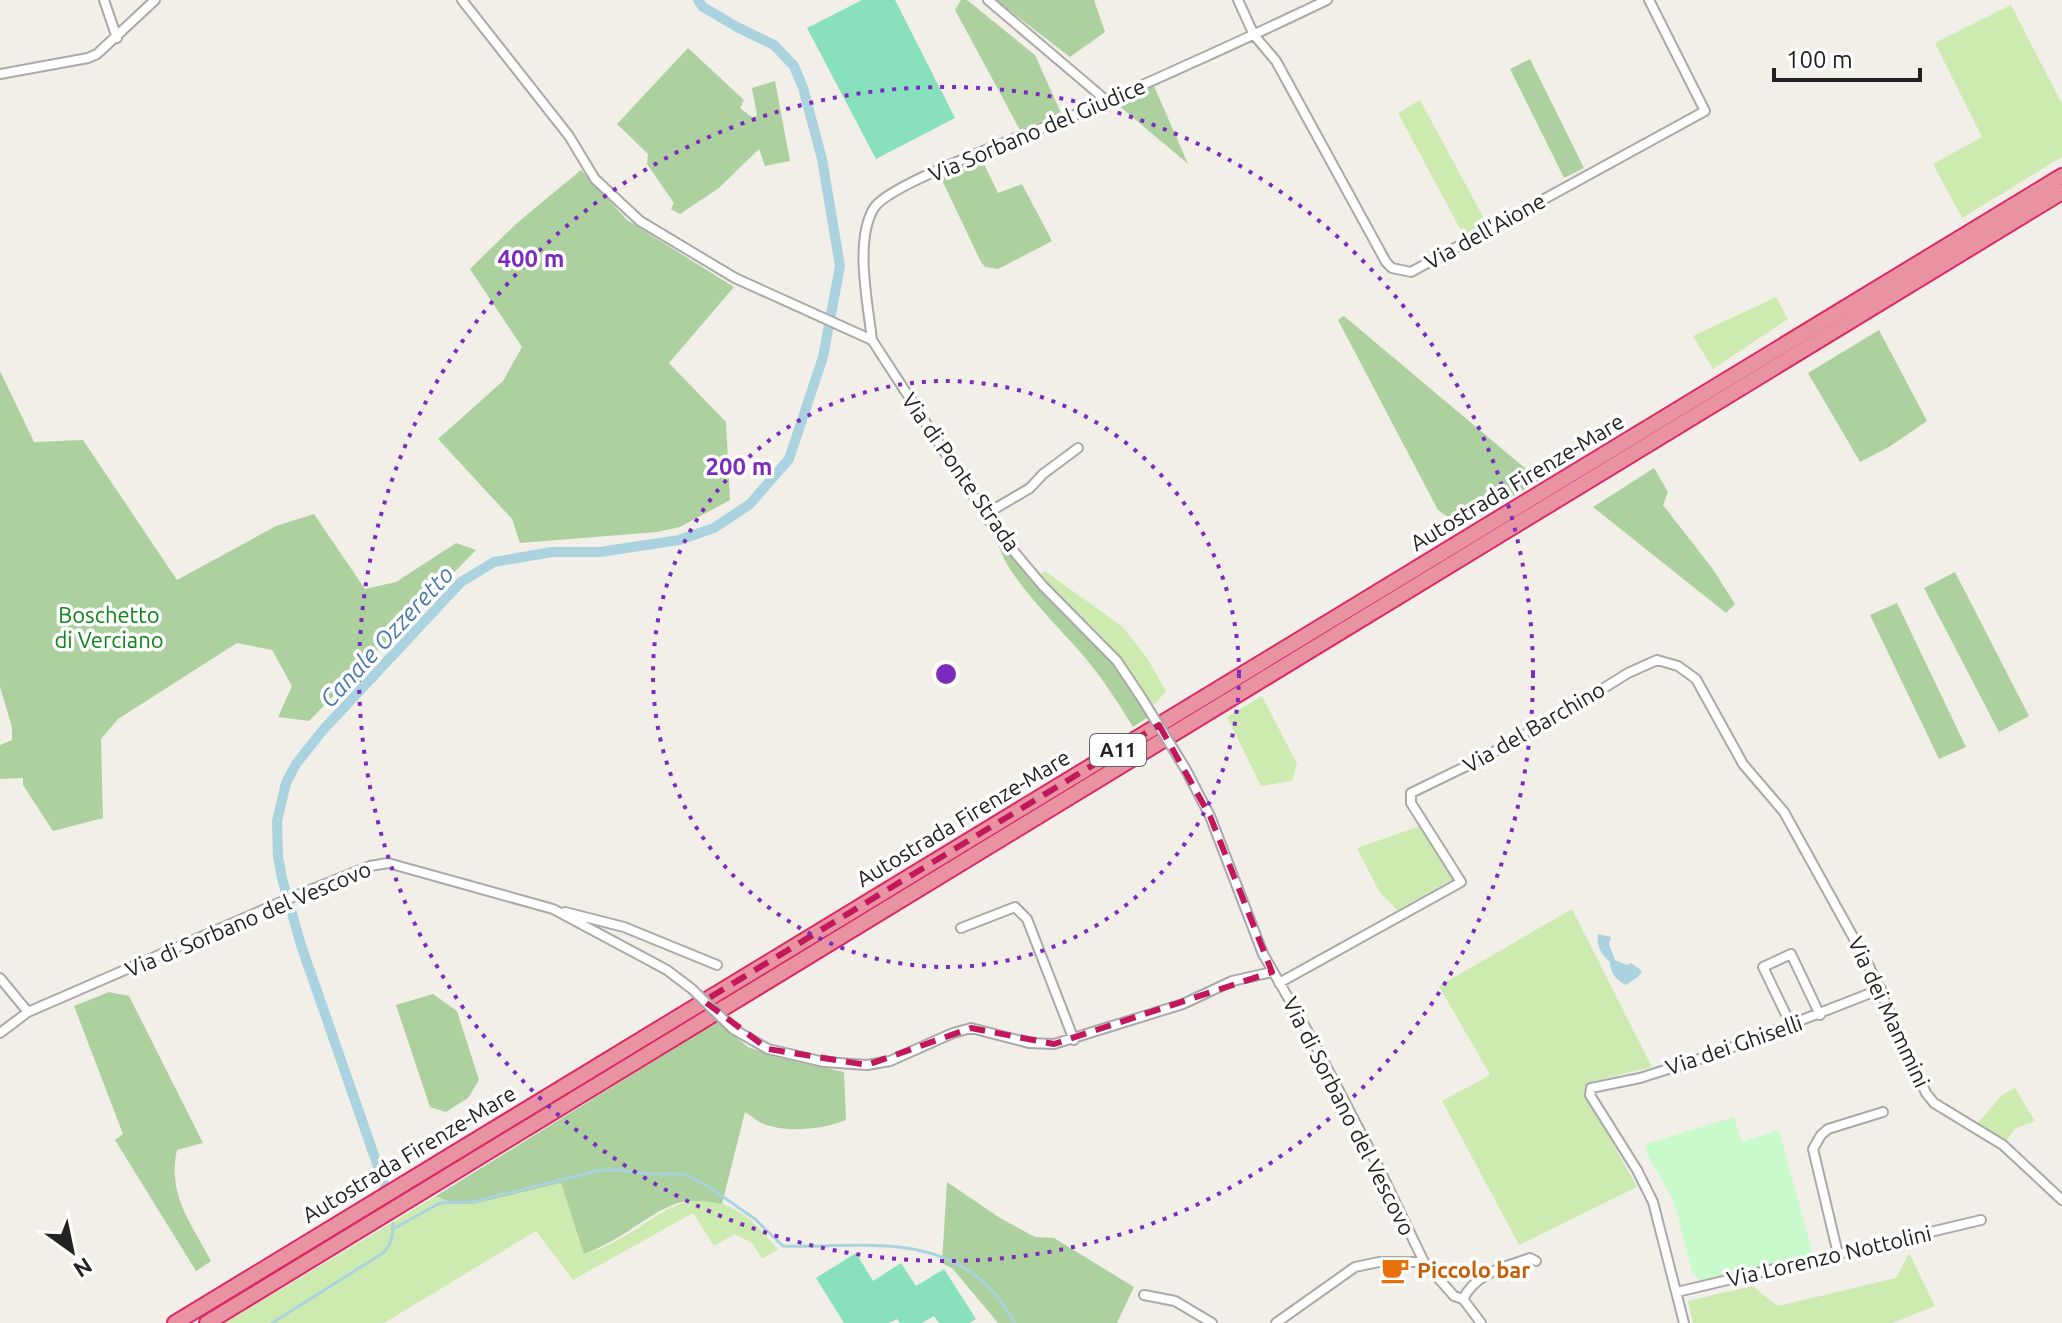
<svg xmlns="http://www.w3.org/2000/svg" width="2062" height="1323" viewBox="0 0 2062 1323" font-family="Ubuntu,sans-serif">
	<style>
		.grass { fill: #cdebb0 }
		.forest { fill: #add19e }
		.park { fill: #c8facc }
		.pitch { fill: #88e0be }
		.water { fill: #aad3df }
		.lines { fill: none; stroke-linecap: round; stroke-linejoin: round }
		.stream { stroke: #aad3df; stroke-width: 3 }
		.canal { stroke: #aad3df; stroke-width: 10 }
		.street-casing { stroke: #a9a9a9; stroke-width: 12 }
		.highway-casing { stroke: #dc2a67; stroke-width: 18 }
		.street { stroke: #fff; stroke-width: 8 }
		.highway { stroke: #e892a2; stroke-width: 14 }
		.street-bridge-casing { stroke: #a9a9a9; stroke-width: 12; stroke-linecap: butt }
		.street-bridge { stroke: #fff; stroke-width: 8 }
		.marked { fill: none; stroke: #c2185b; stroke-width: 6; stroke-dasharray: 16 10; stroke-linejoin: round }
		.ring { fill: none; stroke: #7b2cbf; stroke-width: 4; stroke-dasharray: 4 8 }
		.labels { text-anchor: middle; stroke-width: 7; stroke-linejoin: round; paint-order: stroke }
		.shield { fill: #fff; stroke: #646464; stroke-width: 2 }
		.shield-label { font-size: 20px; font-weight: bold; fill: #222 }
		.street-label { font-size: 22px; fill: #222; stroke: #fff }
		.park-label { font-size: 22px; fill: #0c8416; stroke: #fff }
		.food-label { font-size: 22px; font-weight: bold; fill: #c56008; stroke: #fff; text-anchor: start }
		.water-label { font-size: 24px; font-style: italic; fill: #4a7aab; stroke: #fff }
		.centre { fill: #7b2cbf; stroke: #fff; stroke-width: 4 }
		.ring-label { font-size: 24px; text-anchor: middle; font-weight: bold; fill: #7b2cbf; stroke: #fff; stroke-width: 7; stroke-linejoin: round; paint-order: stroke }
	</style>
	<rect width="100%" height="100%" fill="#f2efe9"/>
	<path class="grass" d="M 2011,5 L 2062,104 L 2062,157 L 1962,218 L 1933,164 L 1982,137 L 1935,43 Z
		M 1420,100 L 1487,224 L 1464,236 L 1398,113 Z
		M 1776,297 L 1788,319 L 1713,369 L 1693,336 Z
		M 1045,571 L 1123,627 L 1147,658 L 1166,691 L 1154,705 L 1105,640 L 1039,576 Z
		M 1262,696 L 1297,764 L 1292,781 L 1261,786 L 1227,717 Z
		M 1420,826 L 1453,879 L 1397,910 L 1379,891 L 1357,848 Z
		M 1572,909 L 1652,1067 L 1589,1082 L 1584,1091 L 1637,1187 L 1519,1245 L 1442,1101 L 1490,1075 L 1439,986 Z
		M 2015,1088 L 2035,1121 L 2016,1128 L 2004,1143 L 1976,1125 L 2002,1095 Z
		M 561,1183 L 585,1254 C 592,1251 601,1249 608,1245 C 659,1221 688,1174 748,1218 C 759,1226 768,1239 778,1249 L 762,1259 L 752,1243 L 735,1234 L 714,1246 L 693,1213 L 573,1280 L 536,1231 L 384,1323 L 225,1323 L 436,1196 L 455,1204 L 473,1204 Z
		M 1909,1253 L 1935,1306 L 1892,1323 L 1693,1323 L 1688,1301 L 1752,1286 L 1778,1306 L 1896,1278 Z"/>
	<path class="forest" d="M 961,0 L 967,0 L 1035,55 L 1061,113 L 1020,130 L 955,10 Z
		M 996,0 L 1094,0 L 1105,32 L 1070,57 Z
		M 688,48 L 744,100 L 740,108 L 753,118 L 757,115 L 752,88 L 775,81 L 790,161 L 765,166 L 759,149 L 719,188 L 680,214 L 671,209 L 674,203 L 647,164 L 648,154 L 617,124 Z
		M 1530,59 L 1584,168 L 1564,178 L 1510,69 Z
		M 1154,86 L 1188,164 L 1117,104 Z
		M 981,158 L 998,193 L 1022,184 L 1052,241 L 998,269 L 985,267 L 981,262 L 940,176 Z
		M 581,170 L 627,220 L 734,287 L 669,363 L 726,422 L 730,500 L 680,527 L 657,532 L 520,543 L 512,519 L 438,439 L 503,381 L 522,347 L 470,269 L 517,223 Z
		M 1344,316 L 1539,480 L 1540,480 L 1462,527 L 1438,510 L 1338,320 Z
		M 1879,330 L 1927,421 L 1889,447 L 1860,462 L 1808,373 Z
		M 0,371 L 34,442 L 83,440 L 177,580 L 276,526 L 314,514 L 365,589 L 396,582 L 456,543 L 476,550 L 309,721 L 278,717 L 292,686 L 272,650 L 237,643 L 118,719 L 101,739 L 103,818 L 53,831 L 23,785 L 23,778 L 0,779 L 0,745 L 12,740 L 12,727 L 0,687 Z
		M 1654,468 L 1668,492 L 1663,505 L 1712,568 L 1735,604 L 1726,613 L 1593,507 Z
		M 998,541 L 1061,609 L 1109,654 L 1150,716 L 1133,727 C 1119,704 1104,681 1087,660 C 1065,633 1002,574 998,541 Z
		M 1955,572 L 2029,716 L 1999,732 L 1924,588 Z
		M 1897,603 L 1966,747 L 1939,759 L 1870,615 Z
		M 109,992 L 129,996 L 203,1143 L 177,1150 C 167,1194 191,1223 211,1261 L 196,1271 L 115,1140 L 123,1134 L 74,1006 Z
		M 433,994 L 457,1011 L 479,1080 L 468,1098 L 446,1112 L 430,1107 L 396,1005 Z
		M 717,1022 L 748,1047 L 780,1058 L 844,1072 L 846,1120 C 821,1130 786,1133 761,1123 C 756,1120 750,1115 745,1112 L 722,1204 C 706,1201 688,1198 672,1205 C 641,1219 620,1241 584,1254 L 561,1183 L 473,1204 L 455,1204 L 436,1196 Z
		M 947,1182 L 1000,1218 L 1035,1237 L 1054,1238 L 1134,1287 L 1117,1323 L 998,1323 L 953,1269 L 942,1263 Z"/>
	<path class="park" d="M 1734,1117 L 1742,1142 L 1779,1130 L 1813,1255 L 1704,1282 L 1693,1275 L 1674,1202 L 1645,1150 L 1648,1143 Z"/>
	<path class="pitch" d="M 862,0 L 895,0 L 955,118 L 876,159 L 807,28 Z
		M 856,1253 L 873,1281 L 901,1263 L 916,1286 L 944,1269 L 976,1319 L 969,1323 L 939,1323 L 934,1316 L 922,1323 L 900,1323 L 897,1319 L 889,1323 L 844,1323 L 816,1278 Z"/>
	<path class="water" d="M 1598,934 L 1611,937 L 1609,944 L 1615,960 L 1627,965 L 1631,963 L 1642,971 L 1639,976 L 1626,985 C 1616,980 1610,973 1610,962 C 1601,954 1596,946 1598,934 Z"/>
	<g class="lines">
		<path class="stream" d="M 393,1229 L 440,1203 L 472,1202 L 601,1170 L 618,1170 L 649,1174 L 684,1174 L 709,1187 L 755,1219 L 783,1246 C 856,1249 937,1229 994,1293 C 1002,1302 1008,1313 1015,1323
			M 272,1323 L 383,1253 C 392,1244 393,1235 393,1223"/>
		<path class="canal" d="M 384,1184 L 301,945 L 282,878 L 278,857 L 277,821 L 286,783 L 296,764 L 323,730 L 461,582 L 494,562 L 552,552 L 600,552 L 679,540 L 714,528 L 750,504 L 789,459 L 823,357 L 840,266 L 822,159 L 803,88 L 794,66 L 774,45 L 737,27 L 703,7 L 698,0"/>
		<defs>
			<path id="street" d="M 104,0 L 117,38
				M 462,0 L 569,136 L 595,179 L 640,221 L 735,278 L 872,340 L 994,528 L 1043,586 L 1117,661 L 1141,697
				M 988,0 L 1107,101
				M 1238,0 L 1254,35 L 1276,61 L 1386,262 L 1392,268 L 1411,272 L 1705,111 L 1649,0
				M 0,74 L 88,58 L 97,54 L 155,0
				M 872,340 C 868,304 854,240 874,208 C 890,182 1040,130 1077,114 C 1161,77 1244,40 1327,0
				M 986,514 L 1030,488 L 1043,474 L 1078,448
				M 1185,768 L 1210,816 L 1263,954 L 1312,1039 L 1374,1158 L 1424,1262 L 1454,1296 L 1463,1299 L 1481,1323
				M 565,912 L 624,927 L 717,965
				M 961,928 L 1015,907 L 1027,919 L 1074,1040
				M 0,978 L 28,1012
				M 1279,983 L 1461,882 L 1411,803 L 1411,793 L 1481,759 L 1567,711 L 1628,673 L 1657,660 L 1678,666 L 1696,679 L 1743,764 L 1784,812 L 1868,964 L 1926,1093 L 1934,1103 L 2003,1145 L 2062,1200
				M 1791,1025 L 1763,967 L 1791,954 L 1820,1015
				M 733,1029 L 768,1049 L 824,1062 L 867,1065 L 890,1061 L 953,1033 L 971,1028 L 1029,1043 L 1054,1044 L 1183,1004 L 1232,981 L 1272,972
				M 0,1033 L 28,1012 L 295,896 L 370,866 L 388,863 L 553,909 L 667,970 L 692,989
				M 1838,1254 L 1813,1149 L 1821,1135 L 1828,1129 L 1883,1112
				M 1677,1292 L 1981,1220
				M 1144,1295 L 1175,1301 L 1212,1323
				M 1463,1299 C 1477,1272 1503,1268 1530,1258 L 1536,1261
				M 1276,1323 L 1355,1267 L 1379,1262 L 1424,1262
				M 1684,1323 L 1653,1202 L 1637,1170 L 1590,1095 L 1591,1088 L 1640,1078 L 1712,1055 L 1881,989"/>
			<path id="highway" d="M 175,1323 L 2062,176
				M 207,1323 L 2062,192"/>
		</defs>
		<use href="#street" class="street-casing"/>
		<use href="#highway" class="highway-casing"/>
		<use href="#street" class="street"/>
		<use href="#highway" class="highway"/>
		<defs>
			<path id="street-bridge" d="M 1141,697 L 1185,768
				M 692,989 L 733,1029"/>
		</defs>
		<use href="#street-bridge" class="street-bridge-casing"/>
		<use href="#street-bridge" class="street-bridge"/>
	</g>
	<path class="marked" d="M 1159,725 L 1210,816 L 1272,972 L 1054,1044 L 971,1028 L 867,1065 L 768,1049 L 704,1001 Z"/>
	<g class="ring">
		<circle cx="946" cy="674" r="293"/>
		<circle cx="946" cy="674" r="587"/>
	</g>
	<defs>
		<symbol id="cafe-bare" viewBox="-9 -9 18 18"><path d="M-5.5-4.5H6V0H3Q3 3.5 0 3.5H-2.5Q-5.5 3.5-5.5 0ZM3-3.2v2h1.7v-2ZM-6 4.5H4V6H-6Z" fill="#e8710a" stroke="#fff" stroke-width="2.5" paint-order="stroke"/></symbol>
	</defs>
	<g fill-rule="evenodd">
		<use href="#cafe-bare" x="1375" y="1250" width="40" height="40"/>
	</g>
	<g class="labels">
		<rect class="shield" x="1090" y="734" width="56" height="32" rx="6"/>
		<g class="shield-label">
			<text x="1118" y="757">A11</text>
		</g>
		<g class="street-label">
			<text transform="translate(1037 130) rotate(-23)" y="8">Via Sorbano del Giudice</text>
			<text transform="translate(1485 231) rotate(-29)" y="8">Via dell'Aione</text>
			<text transform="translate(961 472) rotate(55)" y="8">Via di Ponte Strada</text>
			<text transform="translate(1517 482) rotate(-31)" y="8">Autostrada Firenze-Mare</text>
			<text transform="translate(1534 727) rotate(-30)" y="8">Via del Barchino</text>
			<text transform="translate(963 818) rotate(-31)" y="8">Autostrada Firenze-Mare</text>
			<text transform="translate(248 919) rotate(-23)" y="8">Via di Sorbano del Vescovo</text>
			<text transform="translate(1889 1012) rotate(65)" y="8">Via dei Mammini</text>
			<text transform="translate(1734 1045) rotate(-19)" y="8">Via dei Ghiselli</text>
			<text transform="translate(1349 1116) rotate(63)" y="8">Via di Sorbano del Vescovo</text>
			<text transform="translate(409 1154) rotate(-31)" y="8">Autostrada Firenze-Mare</text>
			<text transform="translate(1829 1256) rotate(-13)" y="8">Via Lorenzo Nottolini</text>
		</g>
		<g class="park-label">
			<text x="109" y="623">Boschetto<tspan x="109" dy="25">di Verciano</tspan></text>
		</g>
		<g class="food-label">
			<text x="1417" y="1278">Piccolo bar</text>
		</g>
		<g class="water-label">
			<text transform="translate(387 637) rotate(-47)" y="8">Canale Ozzeretto</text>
		</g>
	</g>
	<circle cx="946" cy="674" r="12" class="centre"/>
	<g class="ring-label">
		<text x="531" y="267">400 m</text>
		<text x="739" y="475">200 m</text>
	</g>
	<g transform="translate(72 1251) rotate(147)" stroke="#ffffff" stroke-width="6" paint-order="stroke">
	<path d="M0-6L14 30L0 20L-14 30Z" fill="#222222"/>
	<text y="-12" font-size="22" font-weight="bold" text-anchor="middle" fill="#222222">N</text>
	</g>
	<path d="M1774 68v12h146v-12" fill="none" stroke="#222222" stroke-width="4"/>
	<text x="1786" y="68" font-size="24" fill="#222222" stroke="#ffffff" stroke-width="6" paint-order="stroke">100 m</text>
</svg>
